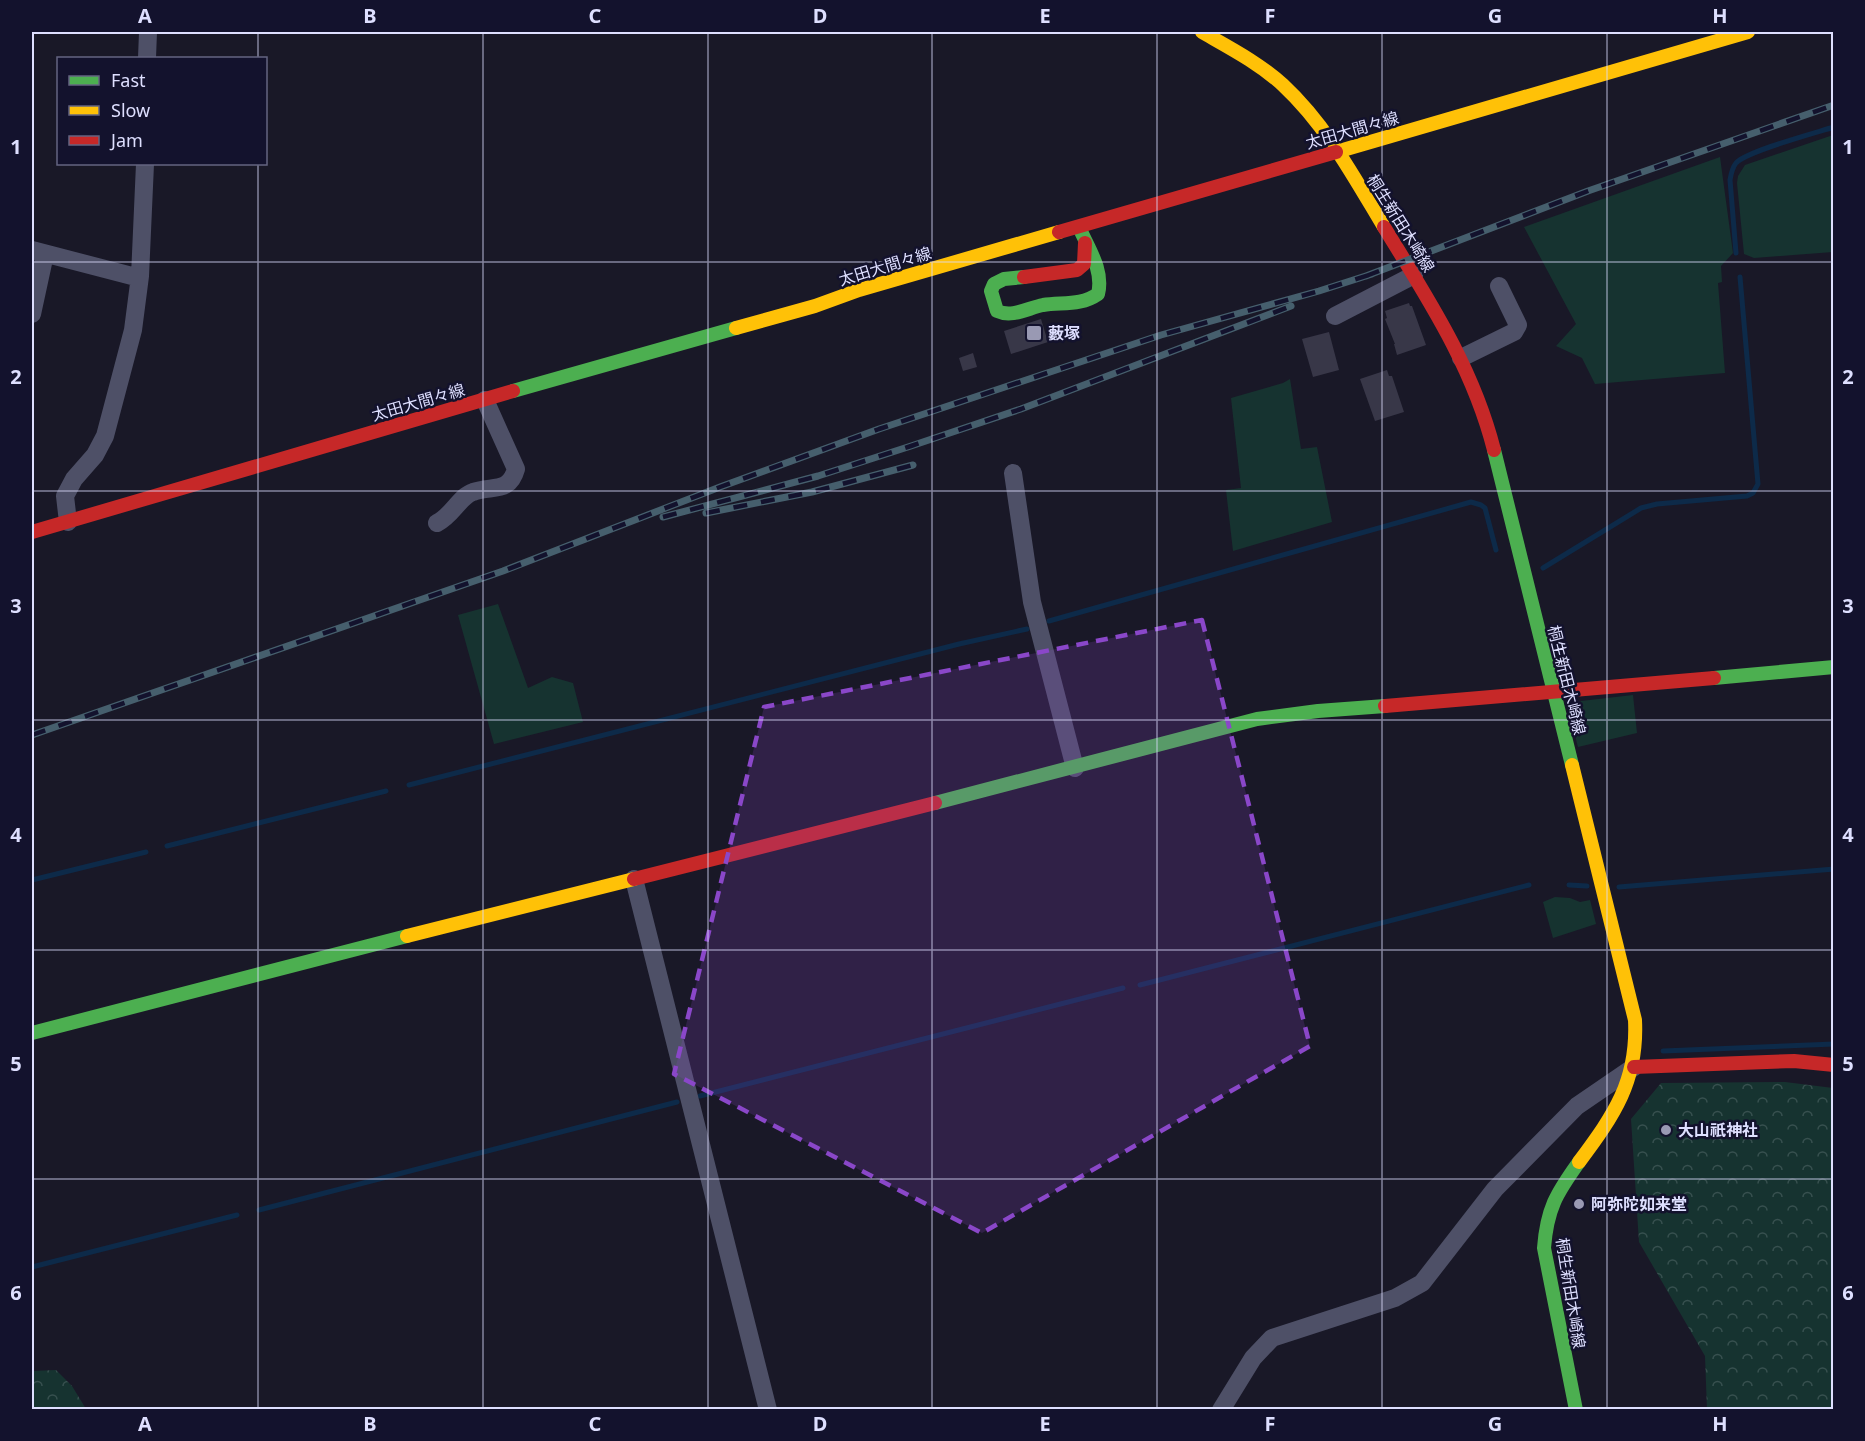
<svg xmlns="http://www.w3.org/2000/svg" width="1865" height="1441" viewBox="0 0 1865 1441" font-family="'Noto Sans','Noto Sans JP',sans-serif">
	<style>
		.green { fill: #163330 }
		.forest { fill: url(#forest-crowns) }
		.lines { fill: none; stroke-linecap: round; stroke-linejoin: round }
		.stream { stroke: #0d2a49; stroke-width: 5 }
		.building { fill: #383748 }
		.street { stroke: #4e5067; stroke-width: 18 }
		.fast { stroke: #4caf50; stroke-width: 14 }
		.slow { stroke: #ffc107; stroke-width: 14 }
		.jam { stroke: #c62828; stroke-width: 14 }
		.rail-casing { stroke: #465f6d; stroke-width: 7 }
		.rail { stroke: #13122d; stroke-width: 4.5; stroke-dasharray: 14; stroke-linecap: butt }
		.marked { fill: #8a47c9; fill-opacity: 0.2; stroke: #8a47c9; stroke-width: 4.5; stroke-dasharray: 12 8; stroke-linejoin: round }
		.grid { fill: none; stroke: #dedfff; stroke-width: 1.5; stroke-opacity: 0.55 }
		.poi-dot { fill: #9999b3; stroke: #13122d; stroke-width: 2 }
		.labels { text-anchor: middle; stroke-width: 5; stroke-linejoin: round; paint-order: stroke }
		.street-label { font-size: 16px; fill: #dedfff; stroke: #13122d }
		.poi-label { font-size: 16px; font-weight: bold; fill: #dedfff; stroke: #13122d; text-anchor: start }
		.neatline { fill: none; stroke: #dedfff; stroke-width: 2 }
		.grid-label { font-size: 20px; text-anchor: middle; font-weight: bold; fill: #dedfff }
	</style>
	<defs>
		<pattern id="forest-crowns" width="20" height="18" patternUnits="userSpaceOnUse" patternTransform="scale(1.5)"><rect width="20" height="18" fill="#163330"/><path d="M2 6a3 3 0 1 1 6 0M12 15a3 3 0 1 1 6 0" fill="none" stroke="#37504f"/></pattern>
	</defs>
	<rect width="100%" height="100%" fill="#191827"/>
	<path class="green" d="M 1833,135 L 1833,252 L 1754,258 L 1744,254 L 1737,183 L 1738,176 L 1745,165 Z
		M 1720,157 L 1733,253 L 1721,266 L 1722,282 L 1718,283 L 1725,373 L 1595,384 L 1582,358 L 1556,346 L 1576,324 L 1524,227 Z
		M 1290,379 L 1301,449 L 1317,447 L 1332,522 L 1233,551 L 1226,490 L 1241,488 L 1231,398 L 1283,383 Z
		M 498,604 L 528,688 L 552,677 L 573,683 L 583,722 L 494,744 L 458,615 Z
		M 1633,695 L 1637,733 L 1578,747 L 1570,717 L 1581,701 Z
		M 1555,897 L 1570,898 L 1580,902 L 1590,900 L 1596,924 L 1553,938 L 1543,902 Z"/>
	<path class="forest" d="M 1785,1082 L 1833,1088 L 1833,1409 L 1707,1409 L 1705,1356 L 1639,1242 L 1631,1119 L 1661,1083 Z
		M 56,1370 L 72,1386 L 86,1409 L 32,1409 L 32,1371 Z"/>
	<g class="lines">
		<path class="stream" d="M 1736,253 L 1730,180 C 1731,174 1732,168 1736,163 C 1747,151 1815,133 1834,127
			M 1543,568 L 1641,508 L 1657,504 L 1747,496 L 1753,493 L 1758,484 L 1740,277
			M 1049,621 L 1471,502 L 1481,505 L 1485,508 L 1496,550
			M 409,785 L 959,644 L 1027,629
			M 167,846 L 386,791
			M 32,880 L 146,852
			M 1569,885 L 1587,886
			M 1619,887 L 1834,869
			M 1140,985 L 1529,885
			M 1663,1051 L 1834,1044
			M 700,1096 L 1123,988
			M 259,1210 L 677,1102
			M 32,1267 L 237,1215"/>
	</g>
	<path class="building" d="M 1409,303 L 1410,306 L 1412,306 L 1426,345 L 1397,355 L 1394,344 L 1395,344 L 1385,319 L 1387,318 L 1385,311 Z
		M 1041,319 L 1048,342 L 1011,354 L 1004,331 Z
		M 1329,332 L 1339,370 L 1313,377 L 1302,339 Z
		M 973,353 L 977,367 L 963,371 L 959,358 Z
		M 1387,370 L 1389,376 L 1392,376 L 1404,412 L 1375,421 L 1360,379 Z
		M 1664,1124 L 1672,1129 L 1667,1136 L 1660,1131 Z"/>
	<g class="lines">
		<path class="street" d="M 147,58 L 148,32
			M 32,250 L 132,276 L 140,276
			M 32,314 L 45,254
			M 1335,316 L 1414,275
			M 1461,358 L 1514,332 L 1518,325 L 1499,286
			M 1013,473 L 1032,602 L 1075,768
			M 68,522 L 65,496 L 74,479 L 95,455 L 105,436 L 133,330 L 140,276 L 145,164
			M 437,523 C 452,516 460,496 473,492 C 492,485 509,494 516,469 L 485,400
			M 634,879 L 768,1410
			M 1221,1410 L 1253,1358 L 1272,1338 L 1395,1298 L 1422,1283 L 1495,1189 L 1577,1106 L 1634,1067"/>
		<path class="fast" d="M 1024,277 L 1004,279 L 994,284 L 991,291 L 997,311 C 1012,318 1028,308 1043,305 C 1062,302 1081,306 1098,294 C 1104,270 1088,248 1079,227
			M 513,391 L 736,328
			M 1494,450 L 1572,765
			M 1714,678 L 1834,667
			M 935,803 L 1257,719 L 1318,711 L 1385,706
			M 32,1033 L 407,936
			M 1576,1410 L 1544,1248 C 1547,1209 1556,1194 1579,1162"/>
		<path class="slow" d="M 1202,32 C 1230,48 1259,63 1283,85 C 1326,125 1354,177 1384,227
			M 1336,152 L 1748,32
			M 736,328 L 815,306 L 859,290 L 1059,232
			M 1572,765 L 1635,1020 C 1638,1081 1614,1115 1579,1162
			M 407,936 L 634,879"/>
		<path class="jam" d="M 1384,227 C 1428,299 1473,367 1494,450
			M 1059,232 L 1336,152
			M 1024,277 L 1077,270 L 1084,264 L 1085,243
			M 32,532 L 513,391
			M 1385,706 L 1714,678
			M 634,879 L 935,803
			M 1634,1067 L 1794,1061 L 1834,1065"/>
		<defs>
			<path id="rail" d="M 1366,276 L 1588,191 L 1834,105
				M 706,513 L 812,492 L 913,465
				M 663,517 L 818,476 L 911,446 L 1021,409 L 1291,306
				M 32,735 L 503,571 L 720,487 L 879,429 L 1161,335 L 1319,291 L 1372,274"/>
		</defs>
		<use href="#rail" class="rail-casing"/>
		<use href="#rail" class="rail"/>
	</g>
	<path class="marked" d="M 1202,620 L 1310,1046 L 982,1233 L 674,1074 L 764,707 Z"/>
	<path class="grid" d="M 258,32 L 258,58M 483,32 L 483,1410M 708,32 L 708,1410M 932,32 L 932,1410M 1157,32 L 1157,1410M 1382,32 L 1382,1410M 1607,32 L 1607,1410M 258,164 L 258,1410M 32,262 L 1834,262M 32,491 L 1834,491M 32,720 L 1834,720M 32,950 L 1834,950M 32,1179 L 1834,1179"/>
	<g class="poi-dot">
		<rect x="1026" y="325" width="16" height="16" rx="3"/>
		<circle cx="1666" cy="1130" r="6"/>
		<circle cx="1579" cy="1204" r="6"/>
	</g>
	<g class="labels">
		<g class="street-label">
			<text transform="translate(1352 130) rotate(-16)" y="6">太田大間々線</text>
			<text transform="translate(1401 223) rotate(58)" y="6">桐生新田木崎線</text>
			<text transform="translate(885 266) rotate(-17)" y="6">太田大間々線</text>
			<text transform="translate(418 402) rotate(-16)" y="6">太田大間々線</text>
			<text transform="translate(1567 680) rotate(76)" y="6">桐生新田木崎線</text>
			<text transform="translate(1571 1293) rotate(81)" y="6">桐生新田木崎線</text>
		</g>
		<g class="poi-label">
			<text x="1048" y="339">藪塚</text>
			<text x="1678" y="1136">大山祇神社</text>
			<text x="1591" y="1210">阿弥陀如来堂</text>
		</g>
	</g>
	<rect width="1865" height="1441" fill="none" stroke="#13122d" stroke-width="66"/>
	<rect x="57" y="57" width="210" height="108" fill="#13122d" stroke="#646481" stroke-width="1.5"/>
	<rect x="69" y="76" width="30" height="9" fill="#4caf50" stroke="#646481" stroke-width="1.5"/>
	<text x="111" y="87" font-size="18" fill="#dedfff">Fast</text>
	<rect x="69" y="106" width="30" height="9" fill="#ffc107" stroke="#646481" stroke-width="1.5"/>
	<text x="111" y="117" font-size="18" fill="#dedfff">Slow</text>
	<rect x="69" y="136" width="30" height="9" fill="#c62828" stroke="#646481" stroke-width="1.5"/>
	<text x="111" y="147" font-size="18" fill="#dedfff">Jam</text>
	<rect x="33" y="33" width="1799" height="1375" class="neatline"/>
	<g class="grid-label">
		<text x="145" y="23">A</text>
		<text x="370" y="23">B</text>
		<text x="595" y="23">C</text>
		<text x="820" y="23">D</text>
		<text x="1045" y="23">E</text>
		<text x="1270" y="23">F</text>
		<text x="1495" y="23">G</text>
		<text x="1720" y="23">H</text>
		<text x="16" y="154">1</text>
		<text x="1848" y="154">1</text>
		<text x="16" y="384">2</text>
		<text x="1848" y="384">2</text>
		<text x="16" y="613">3</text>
		<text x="1848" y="613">3</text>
		<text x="16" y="842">4</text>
		<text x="1848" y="842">4</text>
		<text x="16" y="1071">5</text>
		<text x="1848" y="1071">5</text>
		<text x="16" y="1300">6</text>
		<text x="1848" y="1300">6</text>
		<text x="145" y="1431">A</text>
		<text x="370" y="1431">B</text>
		<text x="595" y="1431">C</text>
		<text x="820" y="1431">D</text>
		<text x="1045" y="1431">E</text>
		<text x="1270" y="1431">F</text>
		<text x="1495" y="1431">G</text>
		<text x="1720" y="1431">H</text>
	</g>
</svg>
